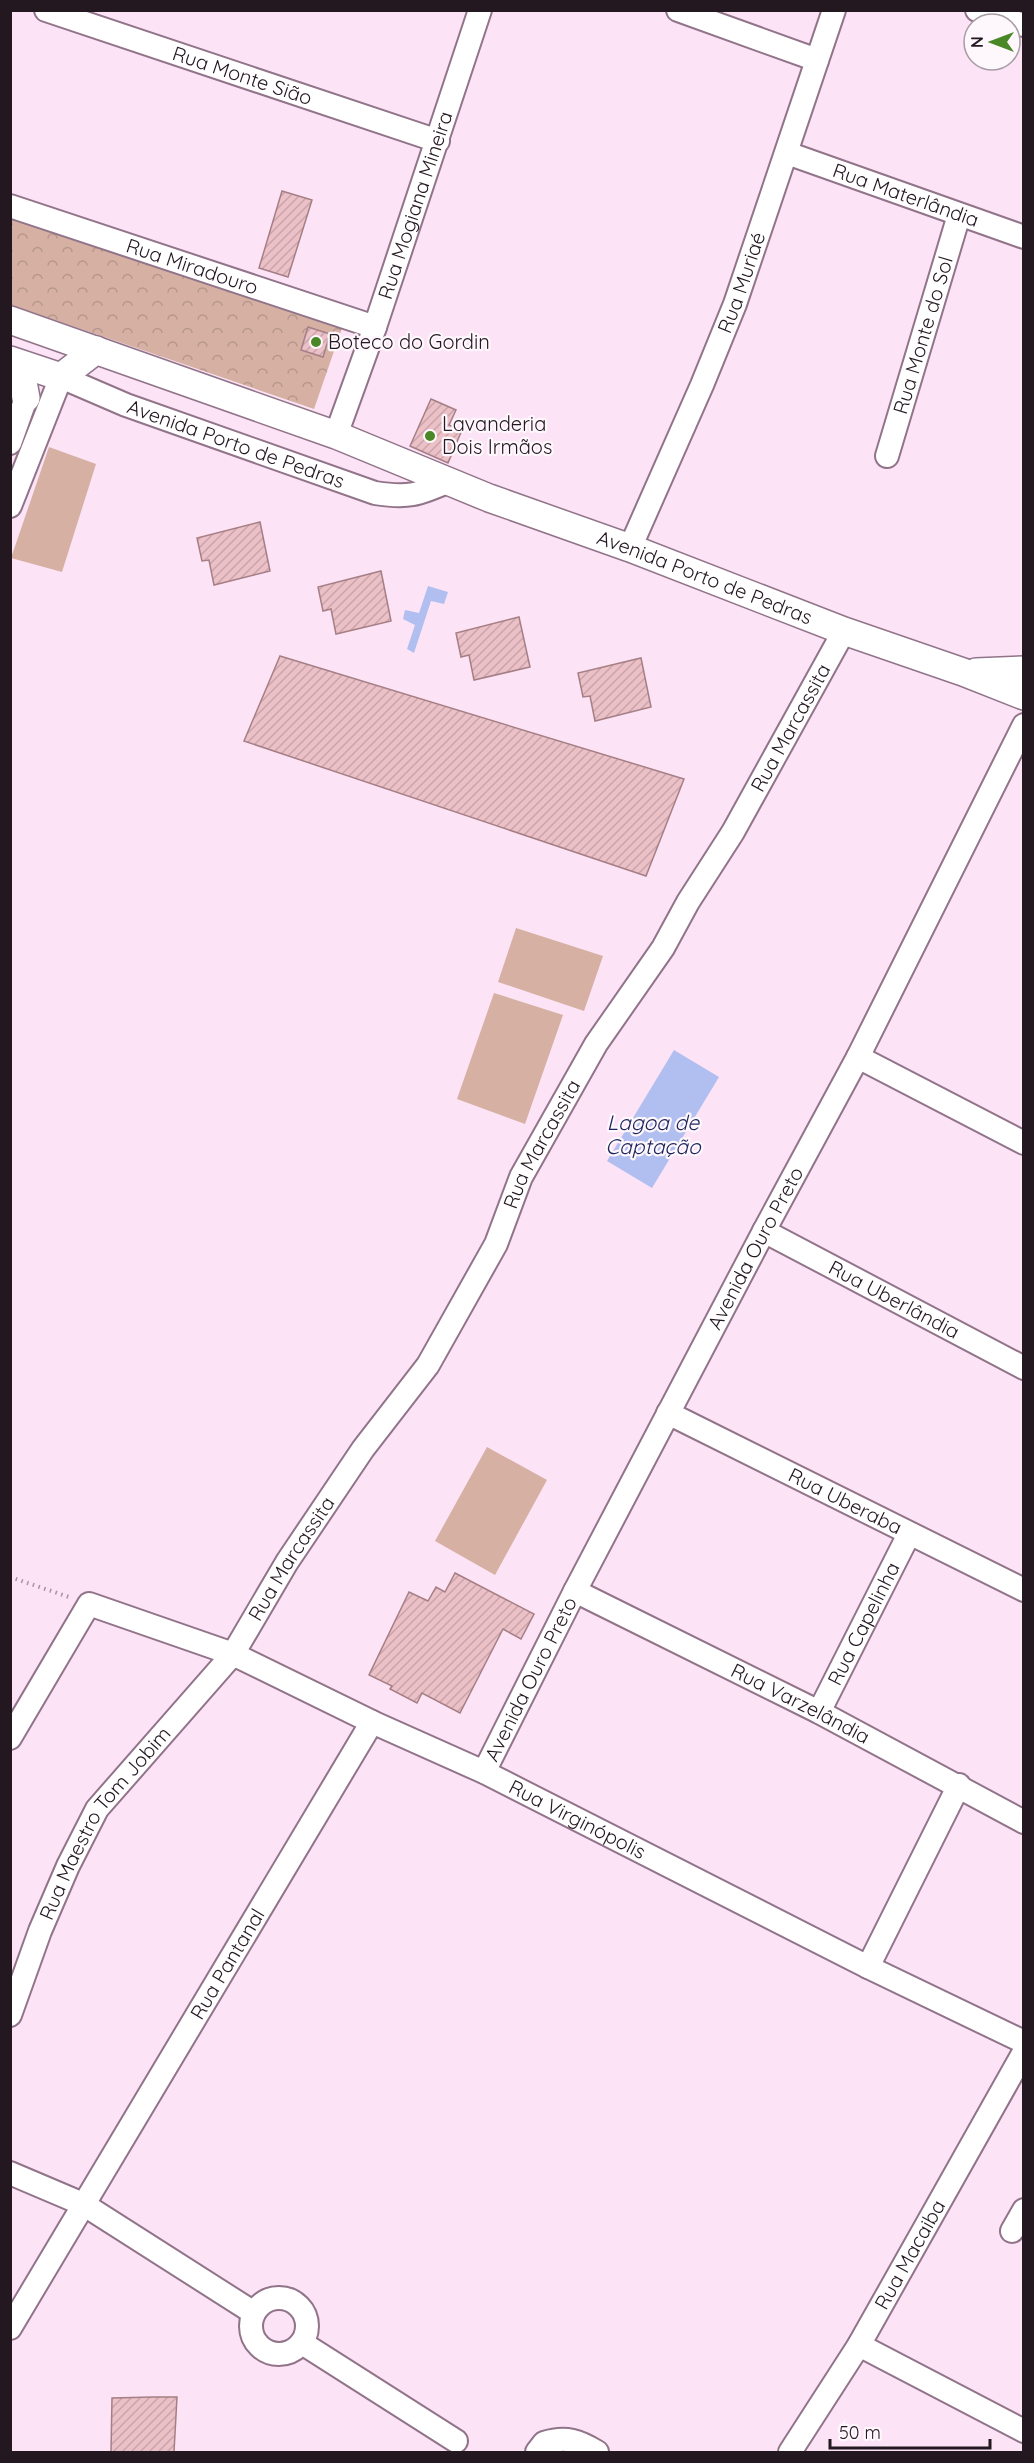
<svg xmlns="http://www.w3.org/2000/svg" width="1034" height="2463" viewBox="0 0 1034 2463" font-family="Quicksand,sans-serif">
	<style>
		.grass { fill: #d5b0a3 }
		.park { fill: url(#park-crowns) }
		.water { fill: #b1bff0 }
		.building { fill: url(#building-hatch); stroke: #a57f85; stroke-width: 1.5 }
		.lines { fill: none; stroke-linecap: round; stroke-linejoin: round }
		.minor-casing { stroke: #91748a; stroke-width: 26 }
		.major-casing { stroke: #91748a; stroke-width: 30 }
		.path { stroke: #a893a3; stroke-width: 4; stroke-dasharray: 1.5 4.5; stroke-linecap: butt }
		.minor { stroke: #fff; stroke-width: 22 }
		.major { stroke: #fff; stroke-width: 27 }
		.poi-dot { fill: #498727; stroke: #fef7fc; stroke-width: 2 }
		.labels { text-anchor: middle; stroke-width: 4.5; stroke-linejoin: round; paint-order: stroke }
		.street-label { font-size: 20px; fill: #231720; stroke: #fef7fc }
		.poi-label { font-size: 20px; fill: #231720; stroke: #fef7fc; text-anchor: start }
		.water-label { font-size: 21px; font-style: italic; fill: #1a235b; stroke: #fef7fc }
	</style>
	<defs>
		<pattern id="park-crowns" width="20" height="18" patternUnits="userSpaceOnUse" patternTransform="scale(1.5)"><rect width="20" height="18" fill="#d5b0a3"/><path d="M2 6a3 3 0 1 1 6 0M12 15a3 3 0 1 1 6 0" fill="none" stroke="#b7978c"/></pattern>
		<pattern id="building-hatch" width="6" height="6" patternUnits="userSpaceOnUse" patternTransform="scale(1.5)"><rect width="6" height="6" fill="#ebc1c7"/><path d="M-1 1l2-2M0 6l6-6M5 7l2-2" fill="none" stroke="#c9a5ab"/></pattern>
	</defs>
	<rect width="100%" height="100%" fill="#fde3f6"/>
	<path class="grass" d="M 49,447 L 96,464 L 62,572 L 11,558 Z
		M 516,928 L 603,956 L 584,1011 L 498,982 Z
		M 494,993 L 563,1015 L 525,1124 L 457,1099 Z
		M 487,1447 L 547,1480 L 495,1575 L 435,1541 Z"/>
	<path class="park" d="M 11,215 L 342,328 L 314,409 L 11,305 Z"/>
	<path class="water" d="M 428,586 L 448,592 L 444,604 L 431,601 L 414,653 L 407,649 L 415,625 L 403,619 L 405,610 L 419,613 Z
		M 674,1050 L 719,1077 L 652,1188 L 607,1161 Z"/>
	<path class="building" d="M 282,191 L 312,200 L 288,277 L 259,268 Z
		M 308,327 L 330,334 L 323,357 L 301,350 Z
		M 431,399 L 456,410 L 449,425 L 462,430 L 448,463 L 410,446 Z
		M 260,522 L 270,571 L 214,585 L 209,560 L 202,561 L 197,538 Z
		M 381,571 L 391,621 L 336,634 L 331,609 L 323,611 L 318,587 Z
		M 519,617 L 530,667 L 474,680 L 469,655 L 461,657 L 456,633 Z
		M 280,656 L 684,779 L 646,876 L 244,741 Z
		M 641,658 L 651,707 L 595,721 L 590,696 L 583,697 L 578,673 Z
		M 455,1573 L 534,1614 L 521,1639 L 503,1629 L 460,1713 L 422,1693 L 417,1703 L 390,1689 L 392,1686 L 369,1675 L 409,1592 L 428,1601 L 436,1587 L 445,1592 Z
		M 153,2397 L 177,2397 L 174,2452 L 111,2452 L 112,2398 Z"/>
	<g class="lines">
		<defs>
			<g id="minor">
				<path id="s1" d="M 46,10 L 438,141"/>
				<path d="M 678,10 L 817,60"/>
				<path d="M 977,10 L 1024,25"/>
				<path id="s2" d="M 787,153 L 1024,237"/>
				<path id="s3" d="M 10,206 L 375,327"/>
				<path id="s4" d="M 336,435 L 375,327 L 480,10"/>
				<path d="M 10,443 L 26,398"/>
				<path id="s5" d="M 887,456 L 959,215"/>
				<path id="s6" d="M 10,506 L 61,377 L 126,405 L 375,493 C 408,498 417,495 447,482"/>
				<path id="s7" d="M 630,548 L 702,385 L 735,304 L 834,10"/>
				<path d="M 858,1057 L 1024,1143"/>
				<path id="s8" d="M 764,1231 L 1024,1368"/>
				<path id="s9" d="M 668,1413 L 1024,1590"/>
				<path id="s10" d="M 575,1591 L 819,1712 L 1024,1822"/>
				<path id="s11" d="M 819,1712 L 909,1534"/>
				<path id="s12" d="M 10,1738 L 89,1604 L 233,1654 L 372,1722 L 484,1772 L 868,1967 L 1024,2042"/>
				<path id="s13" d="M 484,1772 L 575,1591 L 764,1231 L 858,1057 L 1024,725"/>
				<path d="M 868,1967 L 959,1785"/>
				<path id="s14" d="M 10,2015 L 40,1931 L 68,1866 L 97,1809 L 233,1654 L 287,1562 L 363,1449 L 428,1365 L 496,1244 L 521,1177 L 596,1044 L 663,948 L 688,902 L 733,832 L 844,631"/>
				<path d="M 10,2173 L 83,2204 L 254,2313"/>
				<path d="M 1012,2231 L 1024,2210"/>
				<circle cx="279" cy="2326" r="28"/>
				<path id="s15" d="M 10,2328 L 372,1722"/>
				<path d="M 302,2343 L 456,2441"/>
				<path d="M 859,2345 L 1024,2431"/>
				<path d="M 537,2452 L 544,2443 C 566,2436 579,2441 597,2452"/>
				<path id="s16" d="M 790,2452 L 859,2345 L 1024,2052"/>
			</g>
			<g id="major">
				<path id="s17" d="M 10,320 L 336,435 L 489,498 L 630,548 L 844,631 L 963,672 L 1024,696"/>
				<path d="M 10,360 L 61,377 L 96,350"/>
				<path d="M 10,371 L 23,382 L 26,398"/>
				<path d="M 976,672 L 1024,670"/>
			</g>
		</defs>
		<use href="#minor" class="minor-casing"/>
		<use href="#major" class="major-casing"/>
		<path class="path" d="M 10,1577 L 69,1597"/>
		<use href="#minor" class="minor"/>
		<use href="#major" class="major"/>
	</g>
	<g class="poi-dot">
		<circle cx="316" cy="342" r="6"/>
		<circle cx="430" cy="436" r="6"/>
	</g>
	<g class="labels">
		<g class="street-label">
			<text dy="7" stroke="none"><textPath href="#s1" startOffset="207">Rua Monte Sião</textPath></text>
			<text dy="7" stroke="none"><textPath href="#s2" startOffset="126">Rua Materlândia</textPath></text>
			<text dy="7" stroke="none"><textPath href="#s4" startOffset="243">Rua Mogiana Mineira</textPath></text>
			<text dy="7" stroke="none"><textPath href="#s3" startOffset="192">Rua Miradouro</textPath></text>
			<text dy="7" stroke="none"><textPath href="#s7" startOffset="288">Rua Muriaé</textPath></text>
			<text dy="7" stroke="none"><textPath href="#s5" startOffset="126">Rua Monte do Sol</textPath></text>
			<text dy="7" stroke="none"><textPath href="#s6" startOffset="326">Avenida Porto de Pedras</textPath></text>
			<text dy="7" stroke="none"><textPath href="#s17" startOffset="741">Avenida Porto de Pedras</textPath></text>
			<text dy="7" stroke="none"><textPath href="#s14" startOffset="1514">Rua Marcassita</textPath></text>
			<text dy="7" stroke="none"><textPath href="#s14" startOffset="1028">Rua Marcassita</textPath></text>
			<text dy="7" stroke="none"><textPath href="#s13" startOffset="590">Avenida Ouro Preto</textPath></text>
			<text dy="7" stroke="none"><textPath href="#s8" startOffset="147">Rua Uberlândia</textPath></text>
			<text dy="7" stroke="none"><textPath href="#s9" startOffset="198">Rua Uberaba</textPath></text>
			<text dy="7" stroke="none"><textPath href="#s14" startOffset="542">Rua Marcassita</textPath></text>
			<text dy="7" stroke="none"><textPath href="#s11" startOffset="99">Rua Capelinha</textPath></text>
			<text dy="7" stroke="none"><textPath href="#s13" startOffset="104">Avenida Ouro Preto</textPath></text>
			<text dy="7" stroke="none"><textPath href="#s10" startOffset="252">Rua Varzelândia</textPath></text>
			<text dy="7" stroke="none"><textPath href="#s12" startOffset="690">Rua Virginópolis</textPath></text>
			<text dy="7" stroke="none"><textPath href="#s14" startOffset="216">Rua Maestro Tom Jobim</textPath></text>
			<text dy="7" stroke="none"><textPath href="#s15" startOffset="424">Rua Pantanal</textPath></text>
			<text dy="7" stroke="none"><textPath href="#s16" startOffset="231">Rua Macaiba</textPath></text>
		</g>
		<g class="poi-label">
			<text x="328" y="349">Boteco do Gordin</text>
			<text x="442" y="431">Lavanderia<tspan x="442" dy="23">Dois Irmãos</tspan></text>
		</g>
		<g class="water-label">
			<text x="653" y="1130">Lagoa de<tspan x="653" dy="24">Captação</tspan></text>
		</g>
	</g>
	<rect width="1034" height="2463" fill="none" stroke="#231720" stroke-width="24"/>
	<g transform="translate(992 42) rotate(270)"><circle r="28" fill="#fef7fc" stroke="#a69da4" stroke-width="1.5"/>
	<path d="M0-4.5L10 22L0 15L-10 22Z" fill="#498727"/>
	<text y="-9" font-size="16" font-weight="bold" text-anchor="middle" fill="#231720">N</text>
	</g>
	<path d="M830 2439v9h160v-9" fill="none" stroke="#231720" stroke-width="3"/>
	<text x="839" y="2439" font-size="18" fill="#231720" stroke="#fef7fc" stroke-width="4.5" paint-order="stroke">50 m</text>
</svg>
